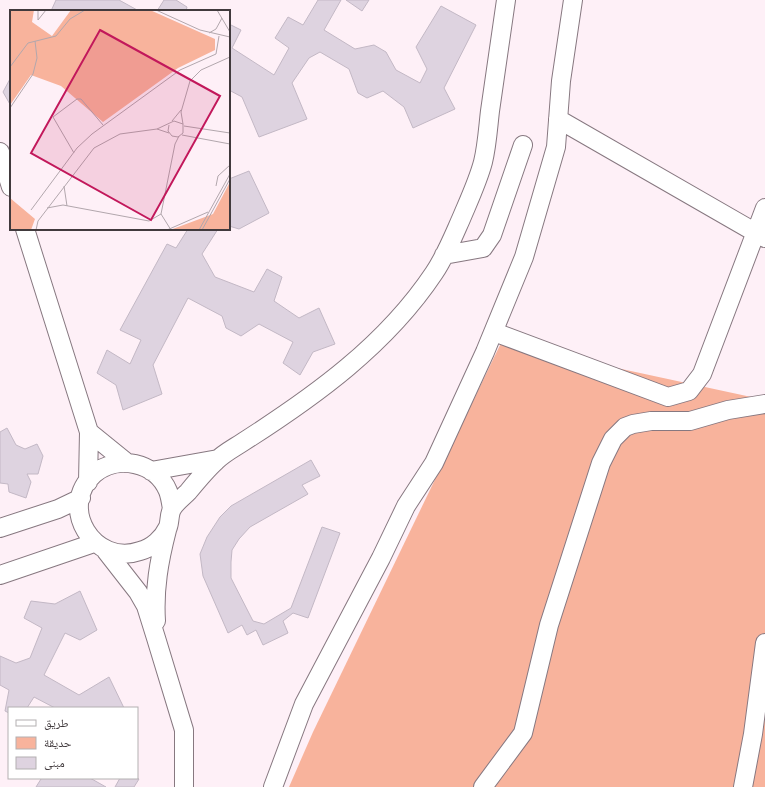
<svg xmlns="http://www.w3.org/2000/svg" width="765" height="787" viewBox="0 0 765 787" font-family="Montserrat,'Noto Naskh Arabic',sans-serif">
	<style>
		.green { fill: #f8b39c }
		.building { fill: #ded3e0; stroke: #c3b8c5 }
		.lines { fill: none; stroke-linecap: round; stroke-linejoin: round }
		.minor-casing { stroke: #877880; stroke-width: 20 }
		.minor { stroke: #fff; stroke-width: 18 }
		.inset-road { fill: none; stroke: #b2a7ad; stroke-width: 1 }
		.view { fill: #c2185b; fill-opacity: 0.15; stroke: #c2185b; stroke-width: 2 }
		.inset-edge { fill: none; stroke: #413a3d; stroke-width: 2 }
	</style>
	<rect width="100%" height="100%" fill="#fef0f7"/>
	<path class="green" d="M 501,343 L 765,400 L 765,787 L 289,787 L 313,732 Z"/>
	<path class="building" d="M 56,0 L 119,0 L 139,11 L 51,11 Z
		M 164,0 L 176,0 L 187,7 L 186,11 L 157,11 Z
		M 318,0 L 341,0 L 324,30 L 355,49 L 374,45 L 386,52 L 396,70 L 420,83 L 427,69 L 416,47 L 441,6 L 476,25 L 444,88 L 455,109 L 413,128 L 404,107 L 383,91 L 367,98 L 358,93 L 349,69 L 320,52 L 309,58 L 292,83 L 307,119 L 259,137 L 242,97 L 229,90 L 229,24 L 241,30 L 232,48 L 274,75 L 289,48 L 275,38 L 288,17 L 303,25 Z
		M 346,0 L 369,0 L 362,11 Z
		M 11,77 L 11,106 L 3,92 Z
		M 249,171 L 269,213 L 239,229 L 229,226 L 229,179 Z
		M 188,229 L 218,229 L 202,254 L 215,277 L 254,292 L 267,269 L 282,277 L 274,301 L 299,318 L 319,308 L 335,344 L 313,352 L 300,375 L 283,363 L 293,342 L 259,324 L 241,336 L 226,328 L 222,316 L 188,298 L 153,365 L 162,394 L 123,410 L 116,385 L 97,373 L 107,350 L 130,364 L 141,340 L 120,330 L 167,244 L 176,248 Z
		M 7,428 L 16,445 L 25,449 L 37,444 L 43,456 L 38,474 L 27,474 L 31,482 L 26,498 L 9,492 L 8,484 L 0,483 L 0,432 Z
		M 311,460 L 320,476 L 302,485 L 308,494 L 250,527 L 239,539 L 232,550 L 231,562 L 231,578 L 253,621 L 264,624 L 291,608 L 322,527 L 340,533 L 308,618 L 293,613 L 283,621 L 288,633 L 263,645 L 256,630 L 247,635 L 242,625 L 228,633 L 203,576 L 200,554 L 207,537 L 220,517 L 231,506 Z
		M 80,591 L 97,630 L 80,640 L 65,633 L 44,675 L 79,695 L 109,677 L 124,708 L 55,708 L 34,697 L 27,708 L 9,708 L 9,713 L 5,711 L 9,690 L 0,685 L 0,656 L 16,663 L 30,658 L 42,628 L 24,618 L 31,601 L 55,604 Z
		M 40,778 L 90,778 L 106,787 L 36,787 L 41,779 Z
		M 120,778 L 136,778 L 139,779 L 134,787 L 115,787 Z"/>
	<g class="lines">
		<defs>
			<path id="minor" d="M 558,119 L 765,238
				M 0,152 L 11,187
				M 25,229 L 89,432 L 88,482
				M 444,255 L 483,248 L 492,235 L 523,145
				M 494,332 L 668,397 L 689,391 L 702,374 L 765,208
				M 89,432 L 126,462
				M 151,471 L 218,459
				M 172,509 C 171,503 170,496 168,491 C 156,462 117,454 94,474 C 57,507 94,567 140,551 C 152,548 163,538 168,527 C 170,522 169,514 172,509 C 175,503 183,497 188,492 C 197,481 206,470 216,461 C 224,453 234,448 243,442 C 315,396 386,345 434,273 C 445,257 453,237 461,219 C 469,200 478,181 483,162 C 487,146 488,128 490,111 C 495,74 501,37 506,0
				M 0,528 L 58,509 L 81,498
				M 106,551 L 138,592 L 146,606 L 156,638 L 184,730 L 184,787
				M 0,575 L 94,543
				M 156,621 C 154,589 159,561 167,530
				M 273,787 L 304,704 L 381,558 L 406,506 L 434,463 L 485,352 L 524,257 L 556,147 L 561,81 L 573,0
				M 483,787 L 523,733 L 549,625 L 601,463 L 613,439 L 625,427 L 633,424 L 651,421 L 690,421 L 728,410 L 765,404
				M 743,787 L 753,734 L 765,643"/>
		</defs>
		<use href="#minor" class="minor-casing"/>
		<use href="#minor" class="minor"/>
	</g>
	<g transform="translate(10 10)">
		<rect width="220" height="220" fill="#fef0f7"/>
		<path d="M 0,0 L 24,0 L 22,12 L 42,26 L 61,0 L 140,0 L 205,29 L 205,40 L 168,58 L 93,112 L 51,76 L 21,65 L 0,95 ZM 220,172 L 220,220 L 160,220 L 203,204 ZM 0,188 L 25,209 L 21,220 L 0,220 Z" fill="#f8b39c"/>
		<path class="inset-road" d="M 28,0 L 28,10 L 36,0M 146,0 L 190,20 L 220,27M 207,0 L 220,22M 199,23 L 206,19 L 212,8M 0,57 L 18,33 L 46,26 L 60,9 L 75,0M 0,98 L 23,64 L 27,48 L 25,31M 162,111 L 171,100M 173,114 L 171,102 L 180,71 L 191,60 L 220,47M 174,116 L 220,123M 147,119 L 159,123M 172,125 L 220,134M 64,143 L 43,107 L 67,89 L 71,89 L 93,115M 54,176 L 57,196M 206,176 L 208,166 L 220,155M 37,198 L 53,195 L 139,211 L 151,204 L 165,134 L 169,126M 21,200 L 67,138 L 82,124 L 170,60 L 206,44 L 209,26M 151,204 L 161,220M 26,220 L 28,211 L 84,138 L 110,124 L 147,119 L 164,111 L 173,114 L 173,123 L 168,127 L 162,126 L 158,121 L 159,115M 157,220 L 198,202M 189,220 L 220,164M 192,220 L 220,169"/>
		<path class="view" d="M 90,20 L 210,86 L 141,210 L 21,143 Z"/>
		<rect width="220" height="220" class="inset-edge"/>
	</g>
	<rect x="8" y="707" width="130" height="72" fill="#ffffff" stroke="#b3b0b1"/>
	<rect x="16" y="720" width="20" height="6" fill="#ffffff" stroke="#b3b0b1"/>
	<text x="44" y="727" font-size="12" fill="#413a3d">طريق</text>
	<rect x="16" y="737" width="20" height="12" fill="#f8b39c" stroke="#b3b0b1"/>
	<text x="44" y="747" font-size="12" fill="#413a3d">حديقة</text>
	<rect x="16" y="757" width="20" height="12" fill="#ded3e0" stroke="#b3b0b1"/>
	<text x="44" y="767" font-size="12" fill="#413a3d">مبنى</text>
</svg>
